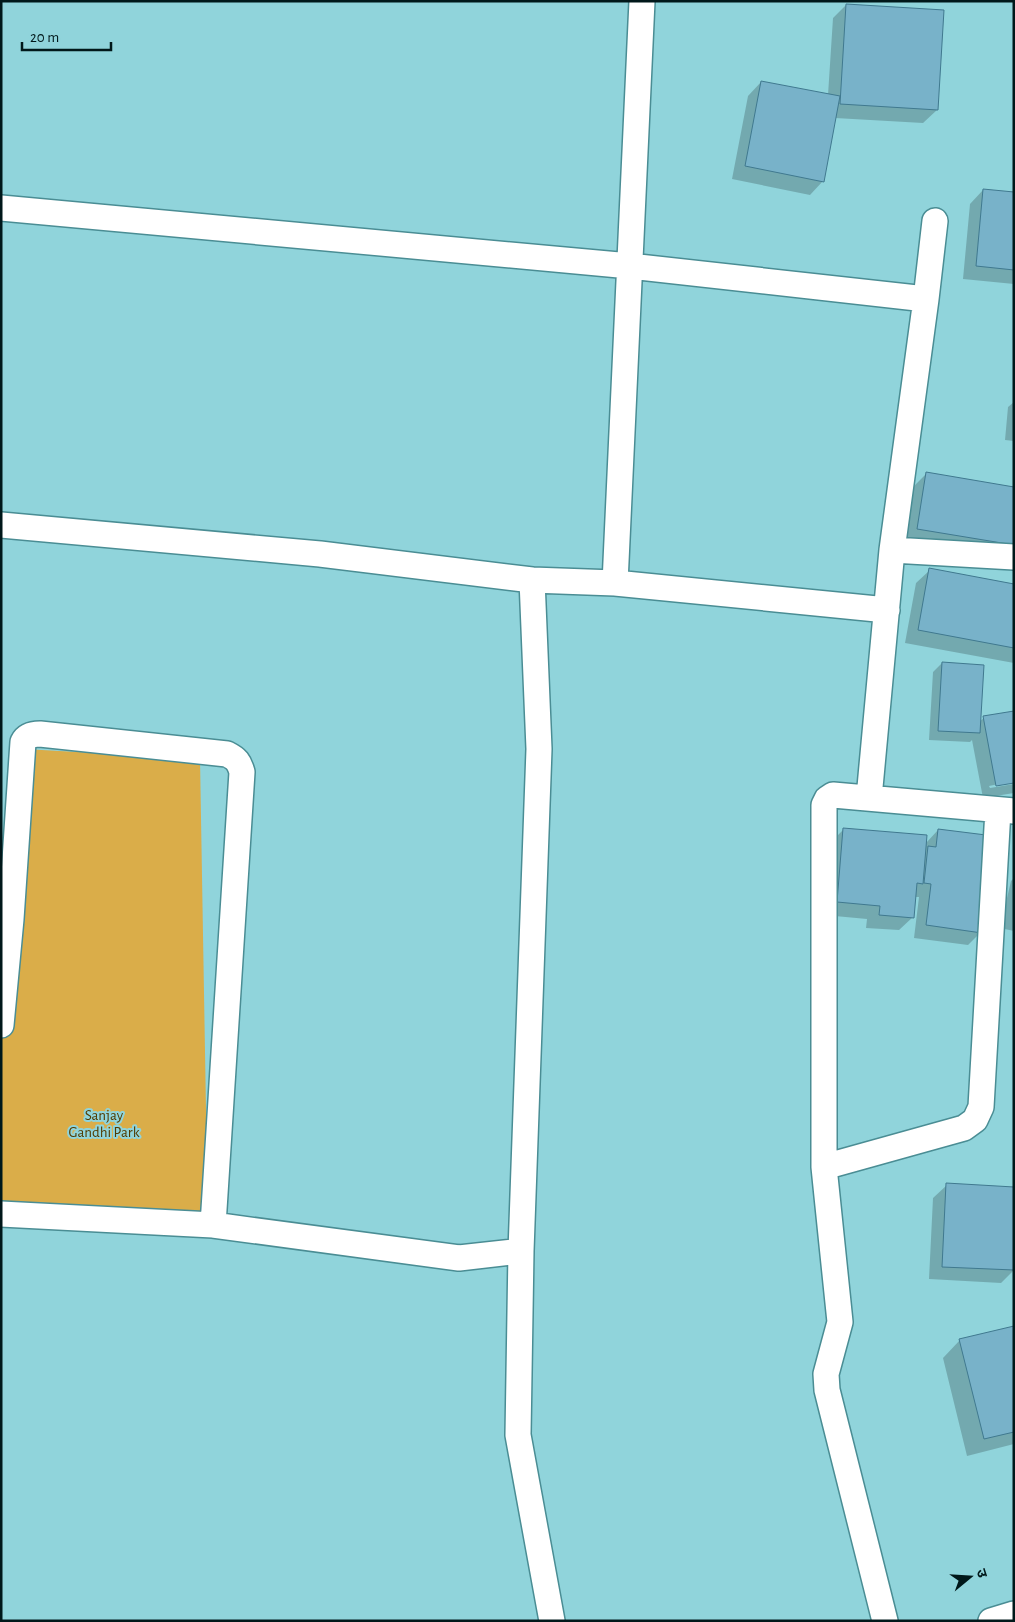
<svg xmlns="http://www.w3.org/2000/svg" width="1015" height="1622" viewBox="0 0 1015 1622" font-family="'Alegreya Sans','Noto Sans Devanagari',sans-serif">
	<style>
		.green { fill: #daad49 }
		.shadow { fill: #0003 }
		.building { fill: #78b2c9; stroke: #40798f }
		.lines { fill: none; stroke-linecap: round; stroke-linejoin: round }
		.street-casing { stroke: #4a8d94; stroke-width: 28 }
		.street { stroke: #fff; stroke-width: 25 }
		.labels { text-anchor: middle; stroke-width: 4; stroke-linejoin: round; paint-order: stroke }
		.park-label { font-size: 15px; fill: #503a01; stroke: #90d4db }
	</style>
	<rect width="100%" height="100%" fill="#90d4db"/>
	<path class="green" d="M 24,749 L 200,759 L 208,1227 L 1,1225 L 1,941 Z"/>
	<path class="shadow" d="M 846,5 L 937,110 L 923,123 L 835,118 L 823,181 L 810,195 L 732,179 L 748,96 L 761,82 L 828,95 L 833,18 Z
		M 983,190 L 1014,194 L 1014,284 L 963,279 L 970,204 Z
		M 1014,402 L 1014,441 L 1005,440 L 1008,407 Z
		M 927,473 L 1014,488 L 1014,560 L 904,541 L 913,487 Z
		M 930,570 L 1014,586 L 1014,663 L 905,643 L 916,583 Z
		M 942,663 L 980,721 L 984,718 L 1014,781 L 989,786 L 990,788 L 1014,784 L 1014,793 L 983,798 L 972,740 L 970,742 L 929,740 L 933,672 Z
		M 844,829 L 926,843 L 938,830 L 981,932 L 968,945 L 914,938 L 919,897 L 915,897 L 913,917 L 899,930 L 866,928 L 867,919 L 824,915 L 831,842 Z
		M 1014,878 L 1014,931 L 1000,928 L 1011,881 Z
		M 947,1185 L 1014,1188 L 1014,1270 L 1001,1283 L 929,1279 L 933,1198 Z
		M 1014,1327 L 1014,1444 L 967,1456 L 943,1358 L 960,1340 Z"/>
	<path class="building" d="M 846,4 L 944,10 L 938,110 L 840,104 Z
		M 761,81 L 840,96 L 824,182 L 745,166 Z
		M 983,189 L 1014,192 L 1014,270 L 976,266 Z
		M 926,472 L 1014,487 L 1014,545 L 917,529 Z
		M 929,568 L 1014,584 L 1014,648 L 918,630 Z
		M 942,662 L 984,665 L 980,733 L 938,731 Z
		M 1014,711 L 1014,783 L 996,786 L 983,716 Z
		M 843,828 L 927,835 L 923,884 L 917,883 L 914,918 L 879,915 L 880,906 L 837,902 Z
		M 938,829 L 994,836 L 982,933 L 926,925 L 931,884 L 924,883 L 928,846 L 936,847 Z
		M 946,1183 L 1014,1187 L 1014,1270 L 942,1267 Z
		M 1014,1326 L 1014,1432 L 984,1439 L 959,1339 Z"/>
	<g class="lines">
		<defs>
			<path id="street" d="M 1,208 L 630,266 L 926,299
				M 1,525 L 320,554 L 532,580 L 539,749 L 521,1251 L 518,1435 L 552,1621
				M 892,550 L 1014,557
				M 532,580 L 615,583 L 887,610
				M 615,583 L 642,1
				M 869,798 L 892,550 L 926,299 L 935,221
				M 998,810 L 981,1107 L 975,1120 L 964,1128 L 824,1167 L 824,805 L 827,799 L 833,795 L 1014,811
				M 1,1025 L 11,919 L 23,742 C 26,736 33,734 40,734 L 227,754 C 237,759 239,762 242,772 L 213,1225
				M 824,1167 L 840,1322 L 826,1374 L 827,1390 L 885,1621
				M 1,1214 L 213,1225 L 459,1258 L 521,1251
				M 991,1621 L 1014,1614"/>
		</defs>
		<use href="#street" class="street-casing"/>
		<use href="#street" class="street"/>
	</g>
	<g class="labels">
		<g class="park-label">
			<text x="104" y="1120">Sanjay<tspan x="104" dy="17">Gandhi Park</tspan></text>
		</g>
	</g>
	<rect width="1015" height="1622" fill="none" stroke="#00181a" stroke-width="5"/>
	<g transform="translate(970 1577) rotate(72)" stroke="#90d4db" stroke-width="4" paint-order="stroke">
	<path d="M0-4L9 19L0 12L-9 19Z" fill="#00181a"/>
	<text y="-8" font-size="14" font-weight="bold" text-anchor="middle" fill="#00181a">उ</text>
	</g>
	<path d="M22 42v8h89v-8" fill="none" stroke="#00181a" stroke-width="2.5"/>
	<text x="30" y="42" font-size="15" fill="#00181a" stroke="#90d4db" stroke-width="4" paint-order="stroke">20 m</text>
</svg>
